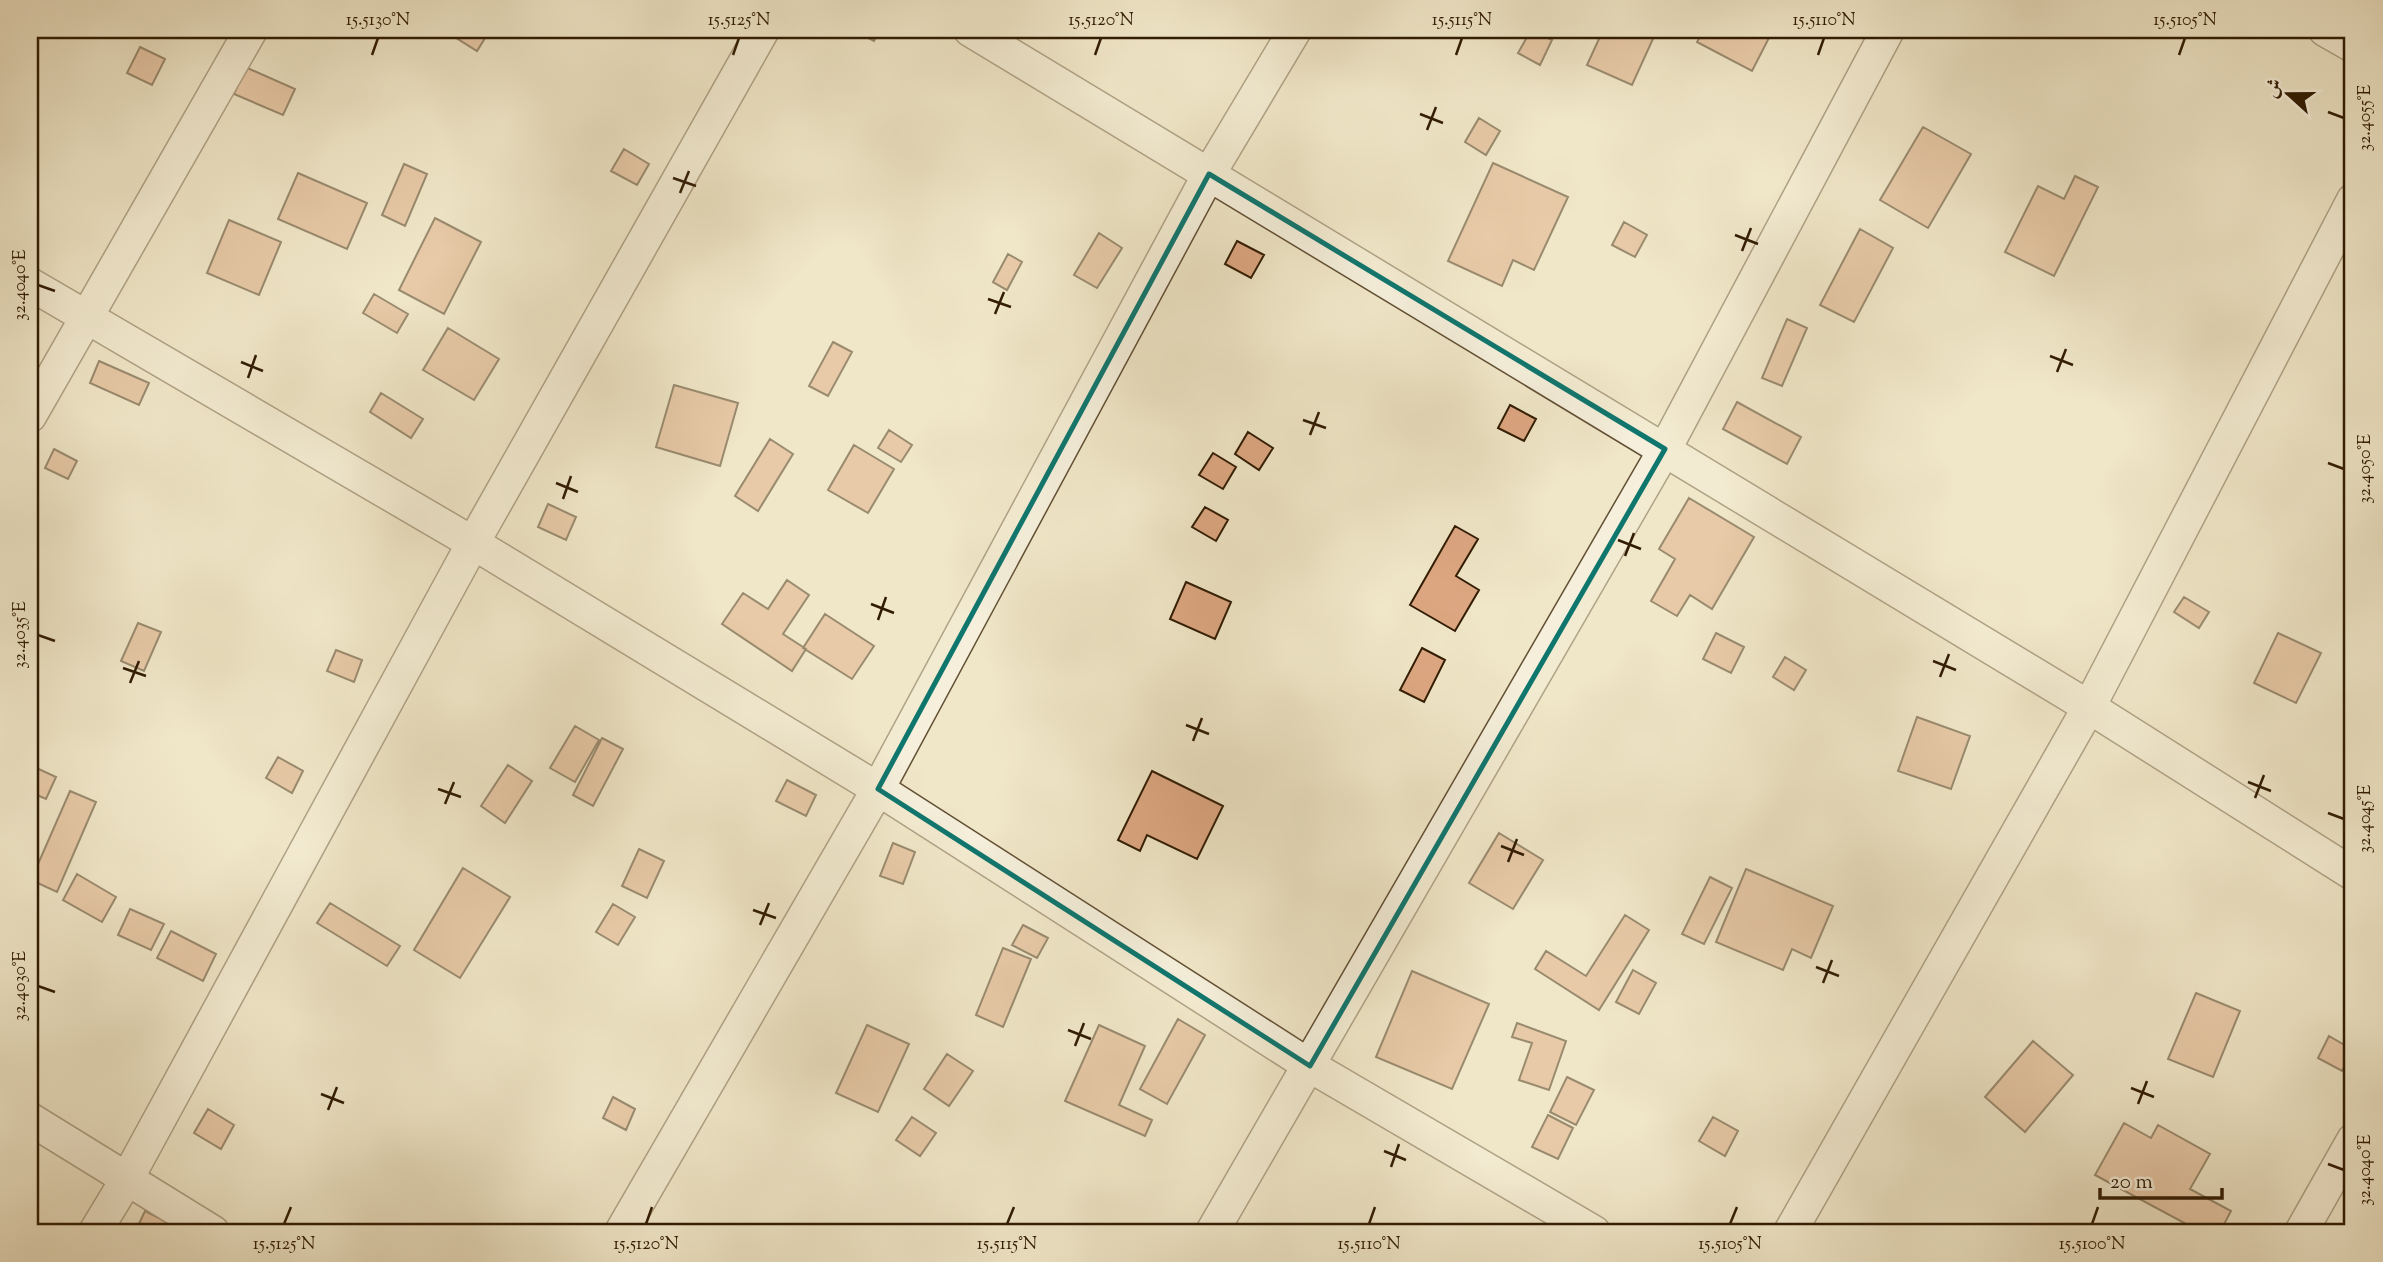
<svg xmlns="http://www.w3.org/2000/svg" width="2383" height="1262" viewBox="0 0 2383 1262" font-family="'Sorts Mill Goudy',Amiri,serif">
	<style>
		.building { fill: #dda782; stroke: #311c03; stroke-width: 2 }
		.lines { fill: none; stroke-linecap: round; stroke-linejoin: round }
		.street-casing { stroke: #614f34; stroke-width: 35 }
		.street { stroke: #f5efdb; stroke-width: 32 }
		.marked { fill: none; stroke: #0f766e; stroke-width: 5; stroke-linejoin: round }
		.ticks { fill: none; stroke: #311c03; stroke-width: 2.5 }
		.neatline { fill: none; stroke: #311c03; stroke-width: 2.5 }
		.ticks-label { font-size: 18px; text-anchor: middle; fill: #311c03 }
	</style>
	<rect width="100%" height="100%" fill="#f0e7c8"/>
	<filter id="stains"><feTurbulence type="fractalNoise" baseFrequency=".00286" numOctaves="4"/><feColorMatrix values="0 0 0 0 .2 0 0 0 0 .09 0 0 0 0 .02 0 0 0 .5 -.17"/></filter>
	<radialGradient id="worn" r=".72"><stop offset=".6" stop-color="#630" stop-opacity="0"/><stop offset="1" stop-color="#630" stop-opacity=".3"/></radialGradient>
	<path class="building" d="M 457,30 L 490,30 L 477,51 L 453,36 Z
		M 860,30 L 880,30 L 874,41 L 858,33 Z
		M 1531,30 L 1552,40 L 1540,65 L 1518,53 Z
		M 1603,30 L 1657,30 L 1632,85 L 1587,65 Z
		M 1704,30 L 1773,30 L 1752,71 L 1697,42 Z
		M 140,47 L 165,59 L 152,85 L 127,73 Z
		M 245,67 L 295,89 L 283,115 L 234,94 Z
		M 1479,118 L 1500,131 L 1486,155 L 1465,142 Z
		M 1923,127 L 1971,154 L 1928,228 L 1880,200 Z
		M 624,149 L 649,164 L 637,185 L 611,171 Z
		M 1493,163 L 1568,197 L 1534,270 L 1513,260 L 1502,286 L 1448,261 Z
		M 404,164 L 427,174 L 405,226 L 382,215 Z
		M 298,173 L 367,203 L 347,249 L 278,219 Z
		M 2075,176 L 2098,187 L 2054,276 L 2005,252 L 2038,186 L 2064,199 Z
		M 435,218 L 481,242 L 444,314 L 399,290 Z
		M 229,220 L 281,242 L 259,295 L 207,273 Z
		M 1624,222 L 1647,235 L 1635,257 L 1612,245 Z
		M 1860,229 L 1893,248 L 1854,322 L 1820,305 Z
		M 1099,233 L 1122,248 L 1097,288 L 1074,275 Z
		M 1237,241 L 1264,255 L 1251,278 L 1225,264 Z
		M 1008,254 L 1022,262 L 1007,290 L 993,282 Z
		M 374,294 L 408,314 L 397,333 L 363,313 Z
		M 1787,319 L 1807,328 L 1782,386 L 1762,378 Z
		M 448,328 L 499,359 L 474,400 L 423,370 Z
		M 833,342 L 852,352 L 828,396 L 809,386 Z
		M 99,361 L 149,383 L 139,405 L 90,383 Z
		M 674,385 L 738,403 L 720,466 L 656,447 Z
		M 381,393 L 423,419 L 411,438 L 370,412 Z
		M 1737,402 L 1801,437 L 1787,464 L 1723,429 Z
		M 1510,405 L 1536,419 L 1524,441 L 1498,428 Z
		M 889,430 L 912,445 L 901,462 L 878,448 Z
		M 1248,432 L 1273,448 L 1259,470 L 1235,454 Z
		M 770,439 L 793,454 L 758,511 L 735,496 Z
		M 854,445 L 894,469 L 868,513 L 828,490 Z
		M 54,449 L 77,461 L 68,479 L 45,468 Z
		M 1213,453 L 1236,467 L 1223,489 L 1199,475 Z
		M 1689,498 L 1754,537 L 1712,609 L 1690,595 L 1677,616 L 1651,601 L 1675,559 L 1659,549 Z
		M 548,504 L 576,517 L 566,540 L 538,527 Z
		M 1205,507 L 1228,520 L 1216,541 L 1192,527 Z
		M 1455,526 L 1478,539 L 1456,576 L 1479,590 L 1455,631 L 1410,605 Z
		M 787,580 L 809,595 L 783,634 L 806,649 L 792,671 L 722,624 L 743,593 L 768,609 Z
		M 1186,582 L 1231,602 L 1215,639 L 1170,619 Z
		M 2184,597 L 2209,612 L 2199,628 L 2174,612 Z
		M 825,614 L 874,646 L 852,679 L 803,648 Z
		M 138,623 L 161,632 L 144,671 L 121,661 Z
		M 1716,633 L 1744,647 L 1731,673 L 1703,659 Z
		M 2278,633 L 2321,653 L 2296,703 L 2254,683 Z
		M 1422,648 L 1445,660 L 1424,702 L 1400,690 Z
		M 336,650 L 362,660 L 354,682 L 327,671 Z
		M 1785,657 L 1806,670 L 1794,690 L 1773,677 Z
		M 1917,717 L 1970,736 L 1951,789 L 1898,771 Z
		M 575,726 L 599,740 L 575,782 L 550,768 Z
		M 602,738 L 623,749 L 593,806 L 573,795 Z
		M 278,757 L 303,771 L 292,793 L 266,778 Z
		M 30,765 L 56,777 L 46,799 L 30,792 Z
		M 508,765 L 532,781 L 505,823 L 481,806 Z
		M 1152,771 L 1223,806 L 1197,859 L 1147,835 L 1140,851 L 1118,840 Z
		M 787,780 L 816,795 L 806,816 L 776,801 Z
		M 70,791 L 96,802 L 57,892 L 31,880 Z
		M 1499,833 L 1543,860 L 1513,909 L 1469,883 Z
		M 893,843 L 915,852 L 903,884 L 880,876 Z
		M 639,849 L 664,861 L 647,898 L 622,886 Z
		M 463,868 L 510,897 L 460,978 L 414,950 Z
		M 1746,869 L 1833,906 L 1811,958 L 1792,949 L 1783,970 L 1716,942 Z
		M 77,874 L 116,897 L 102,922 L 63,900 Z
		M 1710,877 L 1732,888 L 1704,944 L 1682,934 Z
		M 330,903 L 400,946 L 387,966 L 317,923 Z
		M 613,904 L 635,917 L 618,945 L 596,932 Z
		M 130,909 L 164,924 L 151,950 L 118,935 Z
		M 1625,915 L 1649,930 L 1599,1010 L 1535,969 L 1546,951 L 1586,976 Z
		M 1023,925 L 1048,938 L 1037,958 L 1012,945 Z
		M 171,931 L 216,954 L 203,981 L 157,958 Z
		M 1003,948 L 1031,959 L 1003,1027 L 976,1015 Z
		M 1633,970 L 1656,983 L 1639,1014 L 1616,1002 Z
		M 1412,971 L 1489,1004 L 1452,1089 L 1376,1057 Z
		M 2196,993 L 2240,1011 L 2213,1077 L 2168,1059 Z
		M 1178,1019 L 1205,1035 L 1167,1104 L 1140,1089 Z
		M 1517,1023 L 1566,1041 L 1549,1090 L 1519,1080 L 1532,1043 L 1512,1037 Z
		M 867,1025 L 909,1044 L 878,1112 L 836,1093 Z
		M 1099,1025 L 1145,1046 L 1119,1105 L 1152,1120 L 1145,1136 L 1065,1101 Z
		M 2329,1036 L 2353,1050 L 2342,1071 L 2318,1058 Z
		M 2033,1041 L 2073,1075 L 2025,1132 L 1985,1097 Z
		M 947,1054 L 973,1071 L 949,1106 L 924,1089 Z
		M 1567,1077 L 1594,1090 L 1576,1125 L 1550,1112 Z
		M 613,1097 L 635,1109 L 626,1130 L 603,1118 Z
		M 208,1109 L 234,1125 L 221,1149 L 194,1133 Z
		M 1548,1115 L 1573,1128 L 1558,1159 L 1532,1147 Z
		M 912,1117 L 936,1133 L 920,1156 L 896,1140 Z
		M 1713,1117 L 1738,1131 L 1725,1156 L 1699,1141 Z
		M 2124,1123 L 2151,1138 L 2158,1125 L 2210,1154 L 2190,1189 L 2231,1211 L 2220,1232 L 2201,1232 L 2095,1175 Z
		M 145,1211 L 187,1232 L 135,1232 Z"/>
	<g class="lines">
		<defs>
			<path id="street" d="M 970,30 L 2089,707 L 2353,874
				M 2325,30 L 2353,46
				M 30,284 L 473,543 L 878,789 L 1310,1066 L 1594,1232
				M 30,416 L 251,30
				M 30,1119 L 213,1232
				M 95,1232 L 127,1179 L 473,543 L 763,30
				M 621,1232 L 878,789 L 1209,174 L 1295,30
				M 1212,1232 L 1665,449 L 1888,30
				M 1790,1232 L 2089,707 L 2353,200
				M 2301,1232 L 2353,1140"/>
		</defs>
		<use href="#street" class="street-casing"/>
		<use href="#street" class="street"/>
	</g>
	<path d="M0 0H2383V1262H0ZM 1209,174 L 1665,449 L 1310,1066 L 878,789 Z" fill="#f0e7c8" fill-opacity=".55" fill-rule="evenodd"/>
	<path class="marked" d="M 1209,174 L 1665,449 L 1310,1066 L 878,789 Z"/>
	<path class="ticks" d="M 372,55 L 378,38M 733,55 L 739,38M 1095,55 L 1101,38M 1456,55 L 1462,38M 1818,55 L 1824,38M 2179,55 L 2185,38M 2328,112 L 2344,118M 1420,114 L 1443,123M 1427,130 L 1436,107M 673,178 L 696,186M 680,193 L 689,171M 1735,235 L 1758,244M 1742,251 L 1751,228M 38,285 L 55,291M 988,299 L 1011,307M 995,314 L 1004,292M 2050,356 L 2073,365M 241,362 L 263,371M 2057,372 L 2066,349M 248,378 L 256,355M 1303,420 L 1326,428M 1310,435 L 1319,412M 2328,463 L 2344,469M 556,483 L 578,492M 563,499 L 571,476M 1618,540 L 1641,549M 1625,556 L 1634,533M 871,604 L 894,613M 878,620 L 886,597M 38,635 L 55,641M 1933,661 L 1956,670M 123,668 L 146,676M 1940,677 L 1949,654M 130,683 L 139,661M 1186,725 L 1209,734M 1193,741 L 1202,718M 2248,782 L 2271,791M 438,789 L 461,797M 2255,798 L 2264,775M 445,804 L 454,782M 2328,813 L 2344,819M 1501,846 L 1524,855M 1508,862 L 1517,839M 753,910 L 776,918M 760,925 L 769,903M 1816,967 L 1839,976M 1823,983 L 1832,960M 38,986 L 55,992M 1068,1030 L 1091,1039M 1075,1046 L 1084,1023M 2131,1088 L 2154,1097M 321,1094 L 344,1103M 2138,1104 L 2147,1081M 328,1110 L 337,1087M 1384,1151 L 1406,1160M 2328,1164 L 2344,1170M 1391,1167 L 1399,1144M 284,1224 L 291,1207M 646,1224 L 652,1207M 1007,1224 L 1014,1207M 1369,1224 L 1375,1207M 1730,1224 L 1737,1207M 2092,1224 L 2098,1207"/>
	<rect width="2383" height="1262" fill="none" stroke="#f0e7c8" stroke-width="77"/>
	<g transform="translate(2288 94) rotate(291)" stroke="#f5efdb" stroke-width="5" paint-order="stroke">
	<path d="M0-5L12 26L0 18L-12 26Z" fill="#311c03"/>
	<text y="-10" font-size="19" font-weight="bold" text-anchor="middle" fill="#311c03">ش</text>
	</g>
	<path d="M2100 1188v10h122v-10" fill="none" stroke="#311c03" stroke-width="3.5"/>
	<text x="2110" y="1188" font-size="21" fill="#311c03" stroke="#f5efdb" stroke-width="5" paint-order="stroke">20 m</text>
	<rect x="38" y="38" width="2306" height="1186" class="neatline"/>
	<g class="ticks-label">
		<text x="378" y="25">15.5130°N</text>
		<text x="739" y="25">15.5125°N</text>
		<text x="1101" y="25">15.5120°N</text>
		<text x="1462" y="25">15.5115°N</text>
		<text x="1824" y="25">15.5110°N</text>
		<text x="2185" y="25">15.5105°N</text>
		<text transform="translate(2364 118) rotate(-90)" y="6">32.4055°E</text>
		<text transform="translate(19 285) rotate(-90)" y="6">32.4040°E</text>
		<text transform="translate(2364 469) rotate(-90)" y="6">32.4050°E</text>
		<text transform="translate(19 635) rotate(-90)" y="6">32.4035°E</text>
		<text transform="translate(2364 819) rotate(-90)" y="6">32.4045°E</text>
		<text transform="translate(19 986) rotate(-90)" y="6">32.4030°E</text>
		<text transform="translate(2364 1170) rotate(-90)" y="6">32.4040°E</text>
		<text x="284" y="1249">15.5125°N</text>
		<text x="646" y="1249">15.5120°N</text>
		<text x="1007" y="1249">15.5115°N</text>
		<text x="1369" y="1249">15.5110°N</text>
		<text x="1730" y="1249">15.5105°N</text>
		<text x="2092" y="1249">15.5100°N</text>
	</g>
	<rect width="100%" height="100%" filter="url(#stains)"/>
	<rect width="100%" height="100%" fill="url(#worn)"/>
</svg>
